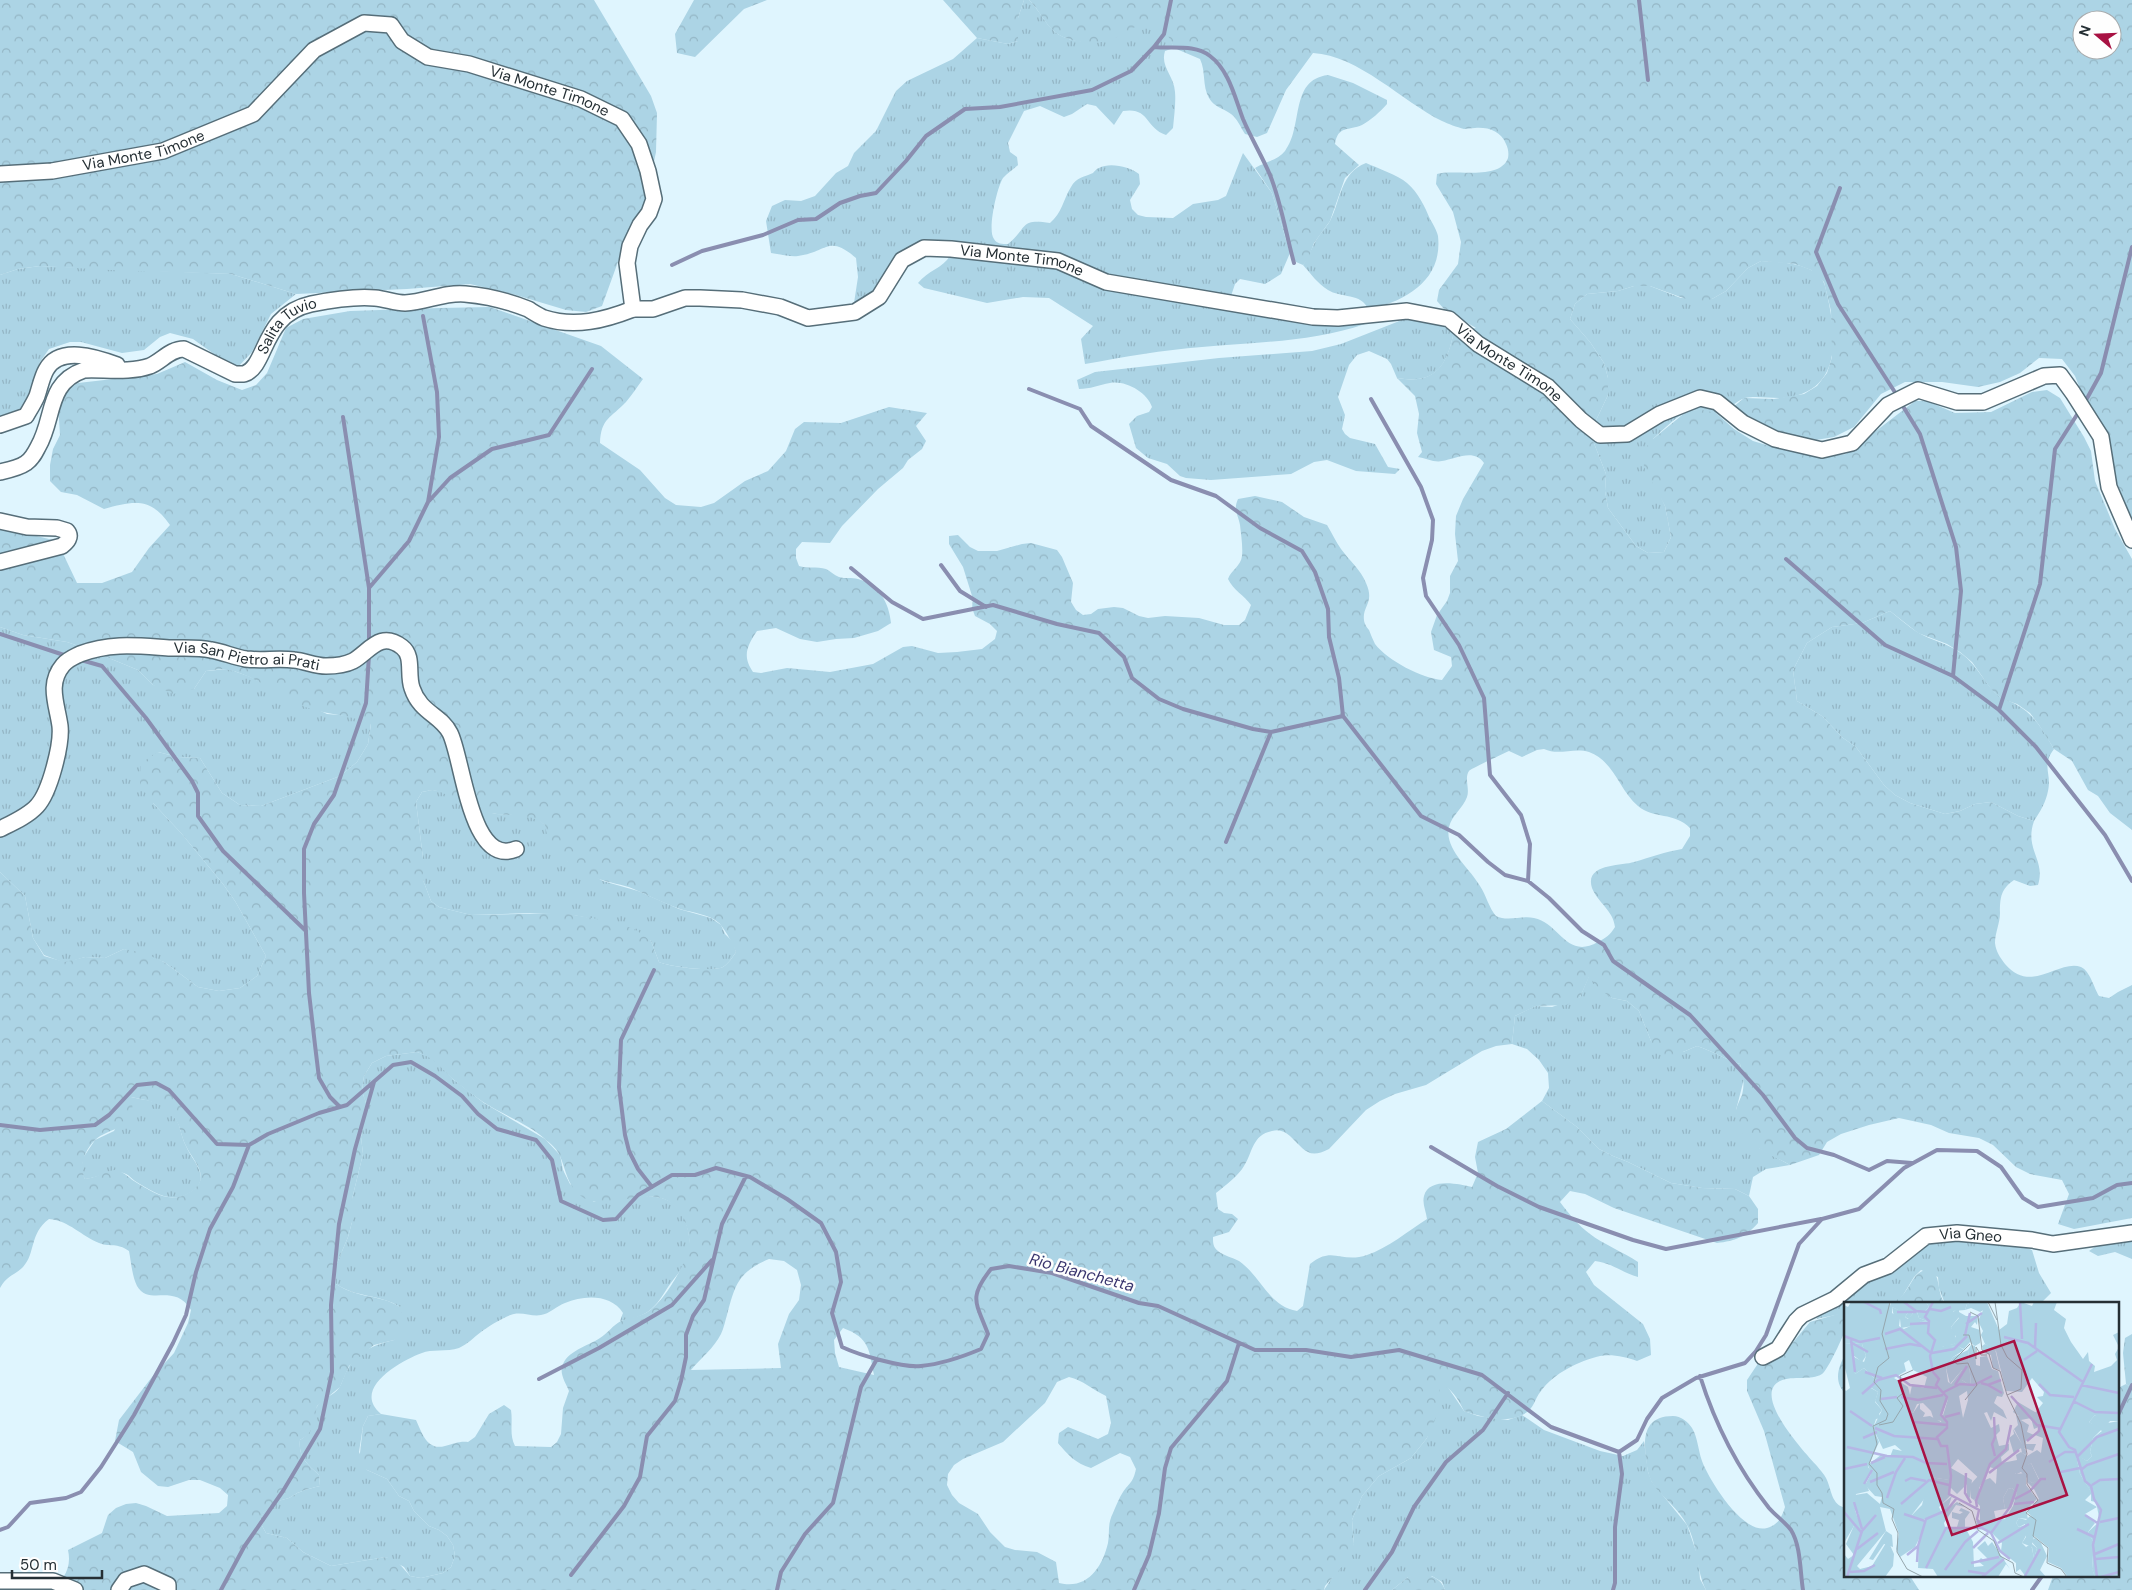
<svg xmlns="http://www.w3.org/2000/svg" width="2132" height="1590" viewBox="0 0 2132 1590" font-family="'DM Sans',sans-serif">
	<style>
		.grass { fill: url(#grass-tufts) }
		.forest { fill: url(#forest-crowns); fill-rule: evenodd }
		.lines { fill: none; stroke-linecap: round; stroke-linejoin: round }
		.stream { stroke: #8a8eb0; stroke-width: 4 }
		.minor-casing { stroke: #566e79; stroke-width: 18 }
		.minor { stroke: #fff; stroke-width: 15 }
		.labels { text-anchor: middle; stroke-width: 5; stroke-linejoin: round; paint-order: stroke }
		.street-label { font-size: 15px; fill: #252f34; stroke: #fefefe }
		.water-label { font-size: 16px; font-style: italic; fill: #3a366f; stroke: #fefefe }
		.inset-river { fill: none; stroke: #b5b6e5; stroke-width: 2.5 }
		.inset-road { fill: none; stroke: #95a6ad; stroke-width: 1 }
		.view { fill: #a81243; fill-opacity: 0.15; stroke: #a81243; stroke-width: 2.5 }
		.inset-edge { fill: none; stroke: #252f34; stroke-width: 2.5 }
	</style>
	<defs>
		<pattern id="grass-tufts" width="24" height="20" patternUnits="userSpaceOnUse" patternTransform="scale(1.25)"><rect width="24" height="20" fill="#acd4e5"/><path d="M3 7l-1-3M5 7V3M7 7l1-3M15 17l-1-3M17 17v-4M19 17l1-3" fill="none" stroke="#94b6c5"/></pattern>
		<pattern id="forest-crowns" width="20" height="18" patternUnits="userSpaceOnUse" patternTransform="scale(1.25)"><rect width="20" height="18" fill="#acd4e5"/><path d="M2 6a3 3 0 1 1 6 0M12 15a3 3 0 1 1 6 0" fill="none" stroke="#94b6c5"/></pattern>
	</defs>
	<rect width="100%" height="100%" fill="#dff5fe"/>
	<path class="grass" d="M 1024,0 L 1029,0 C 1045,16 1048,35 1073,40 C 1085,43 1103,40 1115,36 C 1122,34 1128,27 1135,23 C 1160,9 1167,28 1174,48 L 1165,51 C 1160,67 1174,75 1175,92 C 1176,103 1174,117 1173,128 L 1166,135 C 1144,127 1150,107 1123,111 L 1114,125 L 1096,106 L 1087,104 L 1072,114 L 1064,117 L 1040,106 L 1024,111 L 1008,143 L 1010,152 L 1017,157 L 1018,165 C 1014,169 1007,173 1003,178 C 997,187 987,231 994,239 C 997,244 1002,244 1008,244 C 1028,228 1019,218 1050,223 C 1062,213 1063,200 1071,187 C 1076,177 1085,177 1093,173 C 1094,172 1097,168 1099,168 C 1110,162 1130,167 1139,174 L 1140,184 L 1130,200 L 1132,209 L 1138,215 L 1146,217 L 1173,218 L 1193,204 L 1218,200 L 1226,196 L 1243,153 L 1272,193 L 1290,253 L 1281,274 L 1265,284 L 1240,279 L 1235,284 L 1231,296 L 1334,314 L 1368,309 C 1362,293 1340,298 1328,290 C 1318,284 1311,274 1303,265 C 1308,258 1310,252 1314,244 C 1318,236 1325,229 1330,221 C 1341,200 1340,173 1366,163 C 1377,168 1398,175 1407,183 C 1418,192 1425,207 1430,219 C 1433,224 1437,231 1438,236 C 1443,281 1405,301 1368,310 L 1365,324 C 1313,342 1257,342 1202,347 C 1163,350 1124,357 1085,364 L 1081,339 L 1093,326 L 1049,298 L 1023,297 L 987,303 L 924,288 L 918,283 C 927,271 943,268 950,256 L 931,254 L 914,258 L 902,268 L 887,299 L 867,315 L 854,303 L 858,277 L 856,258 C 828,234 828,252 798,256 C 790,257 779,254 771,253 L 766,221 L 772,206 L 785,200 L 801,201 L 815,196 L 836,173 L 848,166 L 854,153 L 876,131 L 896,91 L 907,81 L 953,59 L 977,38 L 1008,44 L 1018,41 L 1018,18 Z
		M 1761,261 C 1780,262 1819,263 1825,286 C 1835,327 1846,386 1791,397 C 1776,400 1758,395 1745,398 C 1735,401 1728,413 1715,413 C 1705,413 1695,408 1685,413 C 1673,419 1663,430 1653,439 L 1659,493 L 1665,506 L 1671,537 L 1664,552 L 1648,553 L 1636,546 L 1608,508 L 1605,491 L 1606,474 L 1590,433 L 1608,395 L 1608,378 L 1604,363 L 1590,342 L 1570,319 L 1575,304 L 1587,294 L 1618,291 L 1634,286 L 1650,286 L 1681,298 L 1712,299 L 1726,291 L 1748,268 Z
		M 40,266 L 231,274 L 296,294 L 271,314 L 252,352 L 238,367 L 228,364 L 193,339 L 170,333 L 160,337 L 144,350 L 122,353 L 81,342 L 70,342 L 49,349 L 40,362 L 27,402 L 14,419 L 0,421 L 0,275 L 18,269 Z
		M 1407,318 L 1429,321 L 1454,331 C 1447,365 1437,385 1397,378 L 1391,364 L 1387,359 L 1369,351 L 1357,355 L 1349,365 L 1338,397 L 1345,415 L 1342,429 L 1345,434 L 1350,438 L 1375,444 L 1388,467 L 1400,469 L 1395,474 L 1356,471 L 1327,460 L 1314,462 L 1291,474 L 1211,480 L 1186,478 L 1180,476 L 1167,464 L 1148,458 L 1136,448 L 1129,424 L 1137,416 L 1149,412 L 1152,407 C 1147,392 1125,380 1110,383 C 1099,385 1090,389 1079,389 L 1077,380 L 1095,372 L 1219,358 L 1312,351 L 1341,344 Z
		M 1890,611 C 1899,618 1908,626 1917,632 C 1932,641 1948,643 1962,654 C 1978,666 1985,685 2000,697 C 2005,701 2012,701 2017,705 C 2035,715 2044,732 2054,749 C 2041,766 2052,773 2048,791 C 2046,802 2040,812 2034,821 L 2018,816 L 1991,802 L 1975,804 L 1960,811 L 1945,814 L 1910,803 L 1895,795 L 1884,785 L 1856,747 L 1843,738 L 1822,716 L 1797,701 L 1793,670 L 1807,643 L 1832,627 L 1862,623 Z
		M 0,627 L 23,635 L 67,642 L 87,649 L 138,670 L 153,685 L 194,689 L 206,671 L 228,669 L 248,676 L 327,714 L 350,716 L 371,723 L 368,744 L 357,762 L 340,776 L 261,806 L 240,805 L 222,793 L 200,758 L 178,757 L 158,752 L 153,803 L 181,833 L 223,884 L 235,901 L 266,956 L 257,976 L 240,988 L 219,991 L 198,987 L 164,962 L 124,949 L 105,958 L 85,957 L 65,963 L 44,955 L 33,938 L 25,896 L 0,872 Z
		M 432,790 L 443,791 L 464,806 L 496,814 L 526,815 L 537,818 L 545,825 L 567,861 L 603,881 L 638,891 L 679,909 L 711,918 L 721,925 L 725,934 L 733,942 L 736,952 C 732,958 729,963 723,967 C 713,972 670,967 659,962 L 651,941 L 605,921 L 573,915 L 530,913 L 471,915 L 439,907 L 431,901 L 423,880 L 423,858 L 416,802 L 422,792 Z
		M 1589,976 L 1612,998 L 1627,1001 L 1639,1011 L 1651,1041 L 1683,1052 L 1697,1046 C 1712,1051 1725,1059 1740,1064 L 1744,1079 L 1736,1110 L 1759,1148 L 1790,1165 L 1766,1169 L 1753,1177 L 1749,1196 L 1735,1189 L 1702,1188 L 1671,1183 L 1628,1162 L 1613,1156 L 1599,1149 L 1577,1127 L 1542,1101 L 1549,1088 L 1548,1073 L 1539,1060 L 1527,1049 L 1512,1044 L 1515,1016 L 1529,1009 L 1536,1006 L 1552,1007 L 1580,997 Z
		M 417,1052 L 433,1058 L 454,1080 L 484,1103 L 545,1139 L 560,1155 L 563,1170 L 570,1184 L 594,1202 C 616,1200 646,1191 667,1200 C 686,1209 694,1239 687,1258 C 683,1269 675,1277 668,1287 C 663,1295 657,1305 649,1311 C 641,1317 630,1319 620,1321 L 623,1313 C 611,1294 584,1295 565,1303 C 557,1306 549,1314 541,1315 C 533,1317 523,1312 514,1314 C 507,1315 487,1327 481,1332 C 474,1337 468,1344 459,1348 C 447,1352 431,1349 422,1353 C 400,1361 351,1389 381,1414 L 368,1416 L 363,1426 L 359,1452 L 367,1470 L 387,1479 L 399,1496 L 409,1501 L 414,1511 L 429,1526 L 439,1530 L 447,1536 L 453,1545 L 455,1556 L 451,1567 L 443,1573 L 421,1578 L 410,1576 L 404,1567 L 386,1557 L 331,1566 L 303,1552 L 287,1538 L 266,1533 L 260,1522 C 264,1505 273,1502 289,1498 C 293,1496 296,1493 300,1492 C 306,1489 313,1488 320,1486 L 319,1475 C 307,1464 298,1457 300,1440 C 318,1429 309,1419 318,1405 C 324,1397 333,1396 339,1388 C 343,1382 344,1374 349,1367 C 358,1351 377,1344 394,1340 L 400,1307 C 380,1294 357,1298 336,1284 L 335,1268 L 348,1237 L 352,1222 L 352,1199 L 363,1154 L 361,1137 L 367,1106 L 362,1091 L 364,1076 L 372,1063 L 386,1056 Z
		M 131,1097 C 143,1100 157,1100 167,1109 C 183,1124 178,1129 186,1146 C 192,1161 213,1178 191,1192 C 171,1205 153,1192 135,1181 C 132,1179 129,1175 126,1174 C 112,1168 98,1178 85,1179 L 81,1170 L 83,1158 L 95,1140 L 114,1131 Z
		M 1936,1238 L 2020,1245 L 2032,1250 L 2039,1273 L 2051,1293 L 2040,1304 L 1945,1304 L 1939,1288 L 1938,1277 L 1921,1270 L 1914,1277 L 1903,1295 L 1894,1304 L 1846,1304 L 1846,1313 L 1816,1319 L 1830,1305 Z
		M 2127,1240 L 2132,1241 L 2132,1259 L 2115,1252 L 2098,1256 L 2089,1251 L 2102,1242 Z
		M 2132,1334 L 2132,1388 L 2126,1384 L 2123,1353 L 2125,1338 Z
		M 1439,1382 L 1447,1386 L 1464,1411 L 1478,1416 L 1508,1420 L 1522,1415 L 1544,1430 L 1600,1451 L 1623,1456 L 1637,1450 L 1644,1441 L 1648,1472 L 1652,1482 L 1687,1525 L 1698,1557 L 1700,1579 L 1706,1590 L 1445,1590 L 1442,1582 L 1432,1576 L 1408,1577 L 1392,1590 L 1324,1590 L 1354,1544 L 1352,1520 L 1362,1496 L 1379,1476 L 1411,1458 L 1427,1438 Z"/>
	<path class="forest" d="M 0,0 L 594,0 L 651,96 L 657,113 L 656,152 L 645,204 L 627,237 L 602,306 L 586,312 L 566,310 L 516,295 L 470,284 L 407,289 L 296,294 L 231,274 L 110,270 L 40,266 L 18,269 L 0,275 Z
		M 694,0 L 767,0 L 744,9 L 695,57 L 677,53 L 675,34 Z
		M 943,0 L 1024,0 L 1018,18 L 1018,41 L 1008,44 L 977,38 Z
		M 1029,0 L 2132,0 L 2132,521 L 2075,376 L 2062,359 L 2039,358 L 2020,373 L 2000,382 L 1978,387 L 1942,382 L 1905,382 L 1881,394 L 1854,427 L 1834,437 L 1816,440 L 1798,438 L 1778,433 L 1732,408 L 1744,398 L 1774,399 L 1804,394 L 1817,386 L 1827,373 L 1832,357 L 1831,311 L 1824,282 L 1811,270 L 1795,264 L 1761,261 L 1748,268 L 1726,291 L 1712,299 L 1697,303 L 1650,286 L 1634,286 L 1618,291 L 1587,294 L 1575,304 L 1570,319 L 1590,342 L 1604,363 L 1608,378 L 1608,395 L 1590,433 L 1606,474 L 1605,491 L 1608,508 L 1636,546 L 1648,553 L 1664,552 L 1671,537 L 1665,506 L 1644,467 L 1643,451 L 1653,439 L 1687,411 L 1702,410 L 1716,413 L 1734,429 L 1753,441 L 1780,449 L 1823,457 L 1846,454 L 1915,401 L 1927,401 L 1955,413 L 1991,412 L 2032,392 L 2047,390 L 2060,398 L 2084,437 L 2091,451 L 2095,481 L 2115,529 L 2132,559 L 2132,830 L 2110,813 L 2098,796 L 2088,790 L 2072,761 L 2054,749 L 2039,725 L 2030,713 L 2017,704 L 2002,699 L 1991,689 L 1972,662 L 1960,652 L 1947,644 L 1918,633 L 1890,611 L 1862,623 L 1832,627 L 1807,643 L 1793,670 L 1797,701 L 1822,716 L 1843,738 L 1856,747 L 1884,785 L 1895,795 L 1910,803 L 1945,814 L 1960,811 L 1975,804 L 1991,802 L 2018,816 L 2034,821 C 2024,850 2046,859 2038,885 L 2030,886 L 2014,880 C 2001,889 2000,897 2000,913 C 2000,923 1995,933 1995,943 C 1996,952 2000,957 2005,964 C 2031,995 2059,959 2081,967 C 2090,971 2094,988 2099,996 L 2109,998 L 2118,992 L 2132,985 L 2132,1218 L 2074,1229 L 2058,1224 L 2069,1194 L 2062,1180 L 2030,1174 L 2016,1167 L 1993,1145 L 1979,1138 L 1949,1133 L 1931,1125 L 1899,1118 L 1869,1125 L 1841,1134 L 1827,1142 L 1819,1155 L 1790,1165 C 1768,1153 1733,1141 1736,1110 C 1737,1105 1740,1100 1742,1095 C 1745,1083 1743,1075 1740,1064 C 1725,1059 1712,1051 1697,1046 L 1683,1052 L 1670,1062 L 1659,1053 L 1651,1041 L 1639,1011 L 1627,1001 L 1612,998 L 1599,989 L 1589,977 L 1580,997 L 1567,1005 L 1536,1006 L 1515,1016 L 1512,1044 L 1496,1046 L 1482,1051 L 1426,1085 L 1395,1094 L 1380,1101 L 1366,1110 L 1329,1149 C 1308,1160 1304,1149 1290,1136 C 1284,1131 1279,1129 1272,1131 C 1252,1135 1253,1152 1244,1166 C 1239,1175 1225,1186 1216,1193 L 1218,1209 L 1224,1213 L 1232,1214 L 1238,1219 L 1229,1232 L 1213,1237 C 1213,1243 1213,1247 1218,1251 C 1224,1256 1232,1257 1239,1261 C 1261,1276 1269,1307 1297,1311 L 1303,1306 L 1310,1264 C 1333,1245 1341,1264 1367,1255 C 1388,1248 1408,1231 1427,1219 C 1426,1211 1422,1204 1424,1196 C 1429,1177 1459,1184 1472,1187 L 1478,1173 L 1475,1157 L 1478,1142 L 1506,1129 L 1542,1101 L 1577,1127 L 1599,1149 L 1613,1156 L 1628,1162 L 1671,1183 L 1702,1188 L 1735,1189 L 1749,1196 L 1758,1209 L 1758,1223 C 1746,1237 1735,1241 1717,1243 L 1614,1208 L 1585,1194 L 1570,1191 L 1560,1202 C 1569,1214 1578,1225 1590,1234 C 1603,1244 1623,1252 1638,1262 L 1638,1277 C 1621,1272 1612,1263 1595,1261 L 1586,1272 L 1594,1285 L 1643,1324 L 1650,1339 L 1651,1355 L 1637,1361 C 1626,1357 1612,1354 1600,1356 C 1579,1361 1554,1373 1541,1391 C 1533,1401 1535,1410 1520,1416 C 1503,1423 1481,1417 1464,1411 C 1458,1399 1452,1388 1439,1383 L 1441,1405 L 1427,1438 L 1411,1458 L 1379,1476 L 1362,1496 L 1352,1520 L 1354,1544 L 1351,1557 L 1325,1586 L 1324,1590 L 47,1590 C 64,1582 72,1568 68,1550 L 102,1533 L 108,1515 L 116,1508 L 126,1504 L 136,1503 L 146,1506 L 167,1516 L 219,1513 L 227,1506 L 228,1495 L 220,1488 L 200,1480 L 189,1480 L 168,1487 L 158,1486 L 141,1472 L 133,1452 L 115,1441 L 119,1420 L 152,1377 L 174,1353 L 188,1323 L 191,1310 C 174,1282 149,1307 137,1286 C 132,1276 131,1261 129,1251 C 116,1242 112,1248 99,1243 C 81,1236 70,1221 49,1219 C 29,1234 36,1253 23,1267 C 14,1276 7,1275 0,1288 L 0,872 L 25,896 L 33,938 L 44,956 L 65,962 L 85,957 L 105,958 L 124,949 L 144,953 L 164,962 L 198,987 L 219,991 L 240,988 L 257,976 L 266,956 L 235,901 L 223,884 L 181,833 L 153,803 L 140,785 L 141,763 L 158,752 L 178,757 L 200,758 L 222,793 L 240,805 L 261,806 L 340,776 L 357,762 L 368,744 L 371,724 C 351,715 329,715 308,708 C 281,699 258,676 229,670 C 222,668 213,670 206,671 L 194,689 L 173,694 L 153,685 L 138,670 L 87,649 L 67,642 L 23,635 L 0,627 L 0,527 L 57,541 L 77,583 L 102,583 L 132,572 L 149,548 L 170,525 C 151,497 134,501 104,509 L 77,495 L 61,492 L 50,481 L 50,465 L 53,449 L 60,435 L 58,404 L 64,390 L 78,383 L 157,374 L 185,362 L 217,380 L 242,390 L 256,385 L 267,373 L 286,328 L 303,319 L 350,311 L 440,308 L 490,307 L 601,346 L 643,379 C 637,387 632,395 626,402 C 611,418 601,418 600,443 L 640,470 L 665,498 L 676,505 L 701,507 L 714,503 L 745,481 L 768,471 L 786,451 L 795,429 L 804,422 L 841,423 L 889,407 L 927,413 L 916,426 L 926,441 L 922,449 L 908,460 L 903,468 L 878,489 L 842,526 L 830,543 L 802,542 L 796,549 L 796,558 L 799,566 C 807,569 817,566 826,569 C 830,571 834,575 839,577 C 845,579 852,577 858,579 C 879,585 889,602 891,623 L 878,631 L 854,638 L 836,639 L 817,642 L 800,639 L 776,628 L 757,631 C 747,646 742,656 753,672 L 761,673 L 787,668 L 830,672 L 873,664 L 903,647 L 912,646 L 938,653 L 957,652 L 982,649 L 995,639 L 997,631 L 990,624 L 975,616 L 972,608 L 973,599 L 963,567 L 949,544 L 949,536 L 958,535 L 970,547 L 978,551 L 997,551 L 1022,544 L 1031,543 L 1057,550 L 1062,557 L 1073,583 L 1071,602 L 1076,610 L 1083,615 L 1091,614 L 1098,609 L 1114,607 L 1123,608 L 1139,616 L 1148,618 L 1165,616 L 1199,618 L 1224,625 L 1239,625 L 1245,620 L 1251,605 C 1244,595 1233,590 1228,579 C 1231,570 1241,566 1242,556 C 1243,547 1241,534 1240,525 C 1238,514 1233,510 1238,499 L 1255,496 L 1282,502 L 1304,517 L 1327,525 C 1332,533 1336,542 1341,549 C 1349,560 1361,570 1366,583 C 1375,603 1362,606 1364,620 C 1364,623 1367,628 1369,630 C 1371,635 1373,640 1375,644 C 1388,661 1422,678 1442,680 L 1452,666 L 1451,657 L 1434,650 L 1431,632 L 1437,615 L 1447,601 L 1450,593 L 1450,576 L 1458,561 L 1455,534 L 1456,516 L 1463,499 L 1484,463 C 1474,448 1455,459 1442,461 C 1435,463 1425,458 1418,457 L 1422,452 L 1417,433 L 1419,414 L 1415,396 L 1397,378 C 1436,385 1447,365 1454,331 L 1476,328 L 1444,309 L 1437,301 L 1439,290 L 1458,264 L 1461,242 L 1453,212 L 1436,184 L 1437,174 C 1454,169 1500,181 1508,158 C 1509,153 1508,148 1506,144 C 1501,131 1488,127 1475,128 C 1471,128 1467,129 1464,129 C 1457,127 1448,124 1442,121 C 1403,102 1358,55 1313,53 L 1286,90 L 1267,133 L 1257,137 L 1245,134 C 1241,128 1237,118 1231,114 C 1223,108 1214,107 1209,98 C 1202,86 1206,71 1200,59 L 1174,48 C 1154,0 1139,31 1106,41 C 1097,44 1082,43 1072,40 C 1047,34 1045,16 1029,0 ZM 2082,20 L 2112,20 L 2112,50 L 2082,50 ZM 1544,749 C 1559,756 1574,747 1589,752 C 1614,761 1619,790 1638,806 C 1653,819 1675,812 1690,828 L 1690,836 L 1682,849 C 1665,852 1651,857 1634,862 C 1622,866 1584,863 1592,888 C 1598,903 1613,910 1615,927 C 1610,935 1606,938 1598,942 C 1566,960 1560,923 1534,918 C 1522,915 1508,922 1496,916 C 1489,908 1486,895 1480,886 C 1470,868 1444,849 1449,827 C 1452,815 1463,808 1467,797 C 1470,789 1464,778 1469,771 C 1470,769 1503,754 1509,751 L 1522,757 L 1537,750 ZM 432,790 C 448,792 453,802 467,806 C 477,810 487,813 497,814 C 515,816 530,813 545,825 C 548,852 577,873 602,880 C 614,884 627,885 638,891 C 652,897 666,904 680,909 C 693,913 709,914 719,923 C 724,928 734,945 736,952 C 732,958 729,963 723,967 C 712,972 670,967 659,962 L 651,941 L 636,930 L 616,922 L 562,913 L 471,915 L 439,907 L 431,901 L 423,880 L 423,858 L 416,802 L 422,792 ZM 417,1052 C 436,1059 439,1066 453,1079 C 462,1087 473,1095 483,1102 C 503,1115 527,1123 545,1139 C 550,1143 558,1150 560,1156 C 566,1170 567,1185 581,1196 C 609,1218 660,1172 683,1218 C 687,1226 690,1235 689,1244 C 688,1262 664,1301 649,1311 C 641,1317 630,1317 621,1321 C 613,1325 608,1333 600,1338 C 588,1346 566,1351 562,1367 C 560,1375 566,1384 569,1391 L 563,1408 L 561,1434 L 557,1442 L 551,1447 L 515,1446 C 509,1435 513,1423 511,1410 L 504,1405 L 489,1414 L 475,1437 L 468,1442 C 459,1441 454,1444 445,1446 C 427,1451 422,1433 416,1420 L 381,1414 L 368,1416 L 363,1426 L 359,1462 L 367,1470 L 387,1479 L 399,1496 L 409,1501 L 414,1511 L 429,1526 L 439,1530 L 447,1536 L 453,1545 L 455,1556 L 451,1567 L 443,1573 L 421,1578 L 410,1576 L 396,1560 L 386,1557 L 331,1566 L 303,1552 L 287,1538 L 266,1533 L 260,1522 C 264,1506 274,1502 289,1498 C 293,1496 296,1493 300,1492 C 306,1489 313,1488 320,1486 L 319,1475 C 307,1464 298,1457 300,1440 L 308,1435 L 313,1426 L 317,1406 L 340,1387 L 349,1366 L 374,1345 L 394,1340 L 407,1327 L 400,1307 C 380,1294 358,1299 336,1284 L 335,1268 L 348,1237 L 352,1222 L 352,1199 L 363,1154 L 361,1137 L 367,1106 L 362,1091 L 364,1076 L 372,1063 L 386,1056 ZM 131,1097 C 144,1100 157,1101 167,1110 C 183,1125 178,1129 186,1146 C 193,1161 213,1178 190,1192 C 170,1205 152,1192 134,1181 C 128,1177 122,1170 114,1170 C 106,1171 96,1178 85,1179 C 79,1166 84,1151 95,1140 C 111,1125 139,1132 131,1097 ZM 769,1259 L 784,1261 L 797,1270 L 801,1285 L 799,1300 L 789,1314 L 778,1344 L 781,1368 L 691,1370 C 701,1358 714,1348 721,1334 C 724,1328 725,1321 727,1315 C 735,1285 738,1272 769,1259 ZM 843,1328 C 870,1338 869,1350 874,1375 L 839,1367 L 835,1353 L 834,1340 ZM 1069,1377 C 1083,1380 1093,1390 1106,1396 L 1111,1423 L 1108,1434 L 1098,1439 L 1068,1427 L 1059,1433 L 1058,1443 C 1068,1455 1075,1463 1091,1468 L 1120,1453 L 1130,1457 L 1136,1469 C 1133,1483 1130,1482 1123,1492 C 1119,1498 1116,1506 1113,1513 C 1107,1525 1110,1532 1108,1543 C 1102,1568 1087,1590 1059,1583 L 1056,1562 L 1037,1552 L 1015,1550 L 1005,1547 L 990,1532 L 978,1514 L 959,1503 L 952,1495 L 947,1485 L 948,1474 L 954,1465 L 963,1459 L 1003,1442 L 1045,1403 L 1057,1382 Z
		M 1328,75 L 1353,83 L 1387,100 L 1387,104 C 1380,112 1371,120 1362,125 C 1349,131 1338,125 1335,144 L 1359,165 L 1345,178 L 1330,221 L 1314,243 L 1308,259 L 1303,265 L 1296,262 L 1290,253 L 1272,193 L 1255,168 C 1265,162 1278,160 1285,151 C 1304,126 1289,80 1328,75 Z
		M 1932,1268 C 1941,1280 1937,1293 1945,1304 L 1894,1304 C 1896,1299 1902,1297 1905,1292 C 1915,1279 1913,1272 1932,1268 Z
		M 1845,1312 C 1846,1316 1847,1323 1846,1327 C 1844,1335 1828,1370 1822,1374 C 1811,1381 1793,1375 1780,1381 C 1751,1395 1805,1453 1817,1466 C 1820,1470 1824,1474 1826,1478 C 1832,1490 1831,1505 1846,1508 L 1846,1576 L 1910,1576 L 1919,1590 L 1706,1590 C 1696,1570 1698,1545 1687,1525 C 1679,1509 1663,1498 1653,1484 C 1648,1476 1647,1467 1646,1459 C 1643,1436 1645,1416 1673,1416 C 1681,1416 1688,1422 1692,1428 C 1698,1438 1698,1450 1702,1461 C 1709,1480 1743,1535 1767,1528 C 1778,1525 1782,1517 1785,1507 L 1764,1431 L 1747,1391 L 1747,1380 L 1759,1362 L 1790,1346 L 1810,1322 Z
		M 1846,1353 L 1846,1394 C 1833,1382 1838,1367 1846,1353 Z
		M 2126,1384 L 2132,1388 L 2132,1590 L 2048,1590 L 2053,1576 L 2118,1576 L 2118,1388 Z
		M 1420,1573 C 1432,1576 1441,1578 1445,1590 L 1392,1590 L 1408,1577 Z"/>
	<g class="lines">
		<path class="stream" d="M 1639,0 L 1648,80
			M 1154,47 C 1173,49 1194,44 1210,56 C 1229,70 1235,98 1243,119 C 1251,138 1262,156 1270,175 C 1281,202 1286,234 1294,263
			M 1840,188 L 1816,252 L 1838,304 L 1898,397
			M 672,265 L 702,251 L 763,235 L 798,220 L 816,219 L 840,203 L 860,196 L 876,193 L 906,161 L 926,136 L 965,109 L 1000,107 L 1092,90 L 1131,71 L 1154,47 L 1164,34 L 1171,0
			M 1029,389 L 1080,409 L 1091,426 L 1171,480 L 1216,496 L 1260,528 L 1302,551 L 1315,572 L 1328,609 L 1329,637 L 1339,678 L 1343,716 L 1421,816 L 1459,835 L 1488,862 L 1505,875 L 1528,881 L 1549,898 L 1582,931 L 1604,945 L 1613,961 L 1690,1015 L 1763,1095 L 1795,1138 L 1807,1148 L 1834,1155 L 1869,1170 L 1887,1161 L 1912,1163
			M 1371,399 L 1421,487 L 1433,520 L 1432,540 L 1423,578 L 1426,596 L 1459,645 L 1484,698 L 1490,775 L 1521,815 L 1530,844 L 1528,881
			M 2085,402 L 2101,373 L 2132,247
			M 1901,403 L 1920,434 L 1956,547 L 1961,591 L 1953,676
			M 343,417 L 369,588 L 369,643
			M 429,501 L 450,478 L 492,449 L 549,435 L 592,369
			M 1786,559 L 1885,645 L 1953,676 L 1999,710 L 2036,747 L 2105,835 L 2132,881
			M 941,565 L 960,591 L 986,607
			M 851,568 L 892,602 L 923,619 L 993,605 L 1057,624 L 1099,633 L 1124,657 L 1132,678 L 1159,699 L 1183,709 L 1253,729 L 1271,732 L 1343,716
			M 369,588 L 409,541 L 428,502 L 439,437 L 437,392 L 423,316
			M 0,634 L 67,656
			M 81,660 L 102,666 L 146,718 L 192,781 L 198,793 L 198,816 L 223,851 L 306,931
			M 1999,710 L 2040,584 L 2055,449 L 2080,410
			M 1226,842 L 1271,732
			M 340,1107 L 330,1097 L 319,1078 L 315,1045 L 309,993 L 304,893 L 304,849 L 314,824 L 334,795 L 366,703 L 369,655
			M 0,1125 L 40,1130 L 95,1125 L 109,1115 L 137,1085 L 156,1083 L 169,1090 L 217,1144 L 249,1145 L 268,1134 L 319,1113 L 347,1105 L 393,1065 L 411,1062 L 435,1076 L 462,1096 L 478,1114 L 497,1129 L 536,1140 L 552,1160 L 561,1201 L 603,1220 L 616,1219 L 638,1195 L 672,1175 L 695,1175 L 716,1168 L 750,1177 L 787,1199 L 821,1223 L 836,1252 L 841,1282 L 832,1313 L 842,1347 C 859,1355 903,1368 921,1366 C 942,1364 962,1357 981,1349 L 988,1334 C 976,1302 968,1298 991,1269 L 1009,1266 L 1052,1273 L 1139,1303 L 1158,1306 L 1255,1350 L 1306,1350 L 1351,1357 L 1399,1350 L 1482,1375 L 1551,1427 L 1619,1452 L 1637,1440 L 1647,1419 L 1662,1398 L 1696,1378 L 1745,1363 L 1756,1351 L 1766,1335 L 1799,1244 L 1822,1219 L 1859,1209 L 1904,1168 L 1937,1150 L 1977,1151 L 2001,1167 L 2023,1198 L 2038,1207 L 2093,1198 L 2117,1185 L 2132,1183
			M 1431,1147 L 1497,1186 L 1539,1207 L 1633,1240 L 1666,1249 L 1821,1219
			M 652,1187 L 638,1169 L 629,1151 L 625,1135 L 619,1087 L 621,1040 L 654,970
			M 1700,1376 C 1715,1424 1738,1469 1769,1508 C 1776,1516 1785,1522 1791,1530 C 1801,1546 1800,1572 1803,1590
			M 539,1379 L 599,1348 L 672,1305 L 712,1260
			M 2118,1415 L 2132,1385
			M 0,1530 L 8,1527 L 30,1503 L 66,1498 L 81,1492 L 101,1467 L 134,1415 L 173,1343 L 186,1315 L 196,1272 L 210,1229 L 233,1187 L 249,1145
			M 571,1575 L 624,1506 L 640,1477 L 647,1436 L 675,1401 L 681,1381 L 686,1357 L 686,1335 L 693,1316 L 704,1300 L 722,1224 L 746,1176
			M 221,1590 L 244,1547 L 283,1491 L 320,1429 L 332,1372 L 331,1305 L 339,1224 L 355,1149 L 374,1082
			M 777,1590 L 781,1572 L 805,1534 L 833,1503 L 861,1387 L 877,1359
			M 1134,1590 L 1149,1555 L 1159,1513 L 1165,1468 L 1171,1448 L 1227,1381 L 1239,1343
			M 1365,1590 L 1392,1552 L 1414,1507 L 1446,1462 L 1483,1430 L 1508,1393
			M 1613,1590 L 1615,1583 L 1615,1527 L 1622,1474 L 1619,1452
			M 2032,1590 L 2042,1576"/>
		<defs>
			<g id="minor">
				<path id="s1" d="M 0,174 L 52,171 L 163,151 L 253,114 L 314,50 L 364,23 L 391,25 L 402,41 L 428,57 L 469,64 L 581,99 L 622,119 L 639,144 L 648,171 L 654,199 L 649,213 L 640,225 L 630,246 L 627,263 L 633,309 L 653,309 L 685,298 L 700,298 L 742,300 L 780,307 L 808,318 L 855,312 L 879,297 L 902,260 L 924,248 L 951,249 L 1058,261 L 1106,282 L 1313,317 L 1338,318 L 1407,311 L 1449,319 L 1478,344 L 1548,387 L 1581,420 L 1600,435 L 1627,434 L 1660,414 L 1700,398 L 1717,402 L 1743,423 L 1775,439 L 1822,450 L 1852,443 L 1888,405 L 1918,390 L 1957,402 L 1983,402 L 2044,376 L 2060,375 L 2073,393 L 2101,437 L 2109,487 L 2132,540"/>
				<path d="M 0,425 L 26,416 C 30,409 34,403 37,396 C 40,387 42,377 46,370 C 59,345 96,357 117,365"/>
				<path id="s2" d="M 0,472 C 9,470 19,468 26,463 C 32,459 35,453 38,447 C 55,418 46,383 84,370 C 104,369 130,373 150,366 C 162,361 170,349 184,349 L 235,374 L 244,374 C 268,366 261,315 311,304 C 331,300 355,296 375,298 C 386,299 395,303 405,303 C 426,302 445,292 465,294 C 487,296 508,301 528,309 C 533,312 539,316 544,318 C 575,328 605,320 633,309"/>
				<path d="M 0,521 L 27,527 L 57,528 L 67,531 C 72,537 67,542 62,546 L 0,562"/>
				<path id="s3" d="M 0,829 C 12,823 28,816 37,806 C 50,792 62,744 60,726 C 57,704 47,684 63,665 C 68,659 74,657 80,654 C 111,642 139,646 171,648 C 184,648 199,647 211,650 C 223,652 234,657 246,659 C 262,661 278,658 294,660 C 305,661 315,666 326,666 C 335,666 345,665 353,661 C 369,652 380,630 402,647 C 414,656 407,674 412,688 C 420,713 441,715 450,733 C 463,758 470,868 516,849"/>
				<path id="s4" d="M 1763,1357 L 1778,1349 L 1796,1321 L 1802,1315 L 1835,1299 L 1864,1275 L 1888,1266 L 1926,1236 L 1957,1233 L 2032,1240 L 2053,1244 L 2132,1233"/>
				<path d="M 0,1581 L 53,1581 L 75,1590"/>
				<path d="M 119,1590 L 126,1580 L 144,1574 L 168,1585 L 168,1590"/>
			</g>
		</defs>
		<use href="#minor" class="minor-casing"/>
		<use href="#minor" class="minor"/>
	</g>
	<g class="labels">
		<g class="street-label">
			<text dy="5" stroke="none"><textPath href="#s1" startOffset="611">Via Monte Timone</textPath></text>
			<text dy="5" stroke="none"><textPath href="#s1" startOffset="146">Via Monte Timone</textPath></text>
			<text dy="5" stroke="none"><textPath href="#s1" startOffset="1316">Via Monte Timone</textPath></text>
			<text dy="5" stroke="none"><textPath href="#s2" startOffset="380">Salita Tuvio</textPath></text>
			<text dy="5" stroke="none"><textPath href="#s1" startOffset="1826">Via Monte Timone</textPath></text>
			<text dy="5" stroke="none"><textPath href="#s3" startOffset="381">Via San Pietro ai Prati</textPath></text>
			<text dy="5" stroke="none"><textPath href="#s4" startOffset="252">Via Gneo</textPath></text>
		</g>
		<g class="water-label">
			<text transform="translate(1082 1272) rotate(15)" y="6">Rio Bianchetta</text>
		</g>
	</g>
	<g transform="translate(1844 1302)">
		<rect width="275" height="275" fill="#dff5fe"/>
		<path d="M 63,0 L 82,0 L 85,5 L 80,10 L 73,10 L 75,16 L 85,20 L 77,19 L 74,23 L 57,26 L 56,17 L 50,15 L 48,5 L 59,10 L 65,9 L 61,15 L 64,17 L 71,9 ZM 128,0 L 143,0 L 145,5 L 136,10 L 127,6 L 121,8 L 123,2 ZM 115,6 L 115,10 L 122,14 L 134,14 L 133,23 L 131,20 L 127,25 L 136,28 L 136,41 L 131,44 L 126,40 L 120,47 L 113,44 L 100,46 L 99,43 L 110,42 L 112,34 L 109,33 L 107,25 L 115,16 L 109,10 ZM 0,41 L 18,42 L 22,54 L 18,60 L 9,53 L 11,72 L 20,66 L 32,78 L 27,86 L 34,90 L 31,100 L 38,108 L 35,112 L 37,116 L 32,117 L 29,126 L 35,140 L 24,165 L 28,170 L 21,179 L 25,189 L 12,192 L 10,205 L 14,217 L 0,241 L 0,87 L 2,89 L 6,86 L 0,62 ZM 141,42 L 151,47 L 156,68 L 149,66 L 147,53 L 140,51 L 138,44 ZM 124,48 L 127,84 L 118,78 L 118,68 L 106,82 L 102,66 L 109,55 ZM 101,92 L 104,97 L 98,111 L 98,119 L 90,118 L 87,109 L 79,101 L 73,102 L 69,111 L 66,109 L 66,96 L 82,100 L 86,95 ZM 174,100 L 196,113 L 197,124 L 190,127 L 187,116 L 177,118 L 185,123 L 183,130 L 190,133 L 182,139 L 182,142 L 192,142 L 189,149 L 180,146 L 170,127 L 174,123 L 172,113 L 175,114 L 169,110 ZM 251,113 L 264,121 L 275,119 L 275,275 L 251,275 L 248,267 L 250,241 L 244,230 L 255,220 L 255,215 L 252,200 L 247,199 L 247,190 L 236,172 L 232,152 L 243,159 L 248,154 L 246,150 L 249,136 L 258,129 L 245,120 ZM 169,127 L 182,149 L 182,153 L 178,151 L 177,146 L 170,152 L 165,136 L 170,132 ZM 187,161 L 195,178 L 188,181 L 177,170 L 171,173 L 173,168 ZM 134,174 L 139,179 L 135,186 L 136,192 L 130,198 L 127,196 L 126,183 ZM 86,175 L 106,178 L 106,194 L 95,205 L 98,211 L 75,219 L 67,214 L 78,203 L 80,195 L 89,184 ZM 168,186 L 173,191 L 171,197 L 167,206 L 161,207 L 159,196 L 164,187 ZM 186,214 L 192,216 L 194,220 L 188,242 L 193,246 L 190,257 L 188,245 L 178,241 L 182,235 L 181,222 L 175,225 L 172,221 L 175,216 L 182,218 ZM 42,229 L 48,233 L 49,245 L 40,242 L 29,258 L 25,257 Z" fill="#acd4e5"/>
		<path d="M 7,0 L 45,0 L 46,4 L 47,0 L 63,0 L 71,8 L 65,17 L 61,15 L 65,9 L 58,10 L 48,5 L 48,11 L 56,16 L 55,24 L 60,27 L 77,19 L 85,20 L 75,16 L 73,10 L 80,10 L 85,5 L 82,0 L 128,0 L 123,2 L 121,8 L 109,9 L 115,15 L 107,25 L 113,38 L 110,42 L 98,45 L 114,44 L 120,48 L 109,55 L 102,66 L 104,80 L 107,82 L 118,68 L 118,78 L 127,84 L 124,48 L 127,43 L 131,44 L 132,63 L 136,64 L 136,55 L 143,54 L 148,67 L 154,69 L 160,91 L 158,95 L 153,94 L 150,101 L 159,108 L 163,117 L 150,110 L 147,119 L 143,110 L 140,111 L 147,126 L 155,122 L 156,129 L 152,133 L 155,144 L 165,142 L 165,148 L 157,155 L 158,161 L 173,158 L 172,153 L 177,150 L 183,154 L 193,148 L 197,151 L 199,136 L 191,133 L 197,123 L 191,111 L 199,101 L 193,95 L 199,94 L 200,90 L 188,76 L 178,90 L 162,89 L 152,49 L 141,42 L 137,33 L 139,29 L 134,19 L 141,4 L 145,5 L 155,28 L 163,22 L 165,9 L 173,6 L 177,0 L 188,4 L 190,0 L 213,0 L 210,8 L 222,17 L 220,26 L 227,40 L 239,57 L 244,50 L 245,59 L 251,64 L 250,70 L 267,64 L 273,58 L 271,52 L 275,45 L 269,33 L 275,30 L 275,119 L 266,119 L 262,124 L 251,113 L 245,120 L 258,127 L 249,136 L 246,150 L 248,154 L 243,159 L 232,153 L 236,172 L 248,191 L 241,198 L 253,205 L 241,212 L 251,221 L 244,230 L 250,241 L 248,266 L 251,275 L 224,275 L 217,266 L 204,260 L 205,246 L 189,233 L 193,219 L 183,210 L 195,197 L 190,187 L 183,180 L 183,175 L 188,181 L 195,177 L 187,161 L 171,172 L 182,171 L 182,183 L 193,197 L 182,208 L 184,217 L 175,216 L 172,221 L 175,225 L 184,222 L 185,228 L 178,241 L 182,245 L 187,242 L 190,256 L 193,246 L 187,239 L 191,236 L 197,241 L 203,254 L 196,268 L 202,275 L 182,275 L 176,267 L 172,270 L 172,261 L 157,249 L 158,241 L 146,229 L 135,227 L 132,219 L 136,218 L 136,204 L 130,198 L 136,192 L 138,179 L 114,157 L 107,166 L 128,178 L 126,196 L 123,194 L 123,182 L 113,192 L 105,184 L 105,178 L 86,175 L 91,183 L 67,214 L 81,219 L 89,212 L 98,211 L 97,203 L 108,194 L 104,206 L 113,200 L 121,205 L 112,203 L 100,221 L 101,225 L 113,225 L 115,218 L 108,216 L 108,210 L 116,212 L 119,210 L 115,209 L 117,206 L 126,210 L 121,217 L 121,225 L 129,240 L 130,265 L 140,264 L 134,259 L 137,256 L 141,259 L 144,257 L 133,246 L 141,239 L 144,244 L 148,240 L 166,267 L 162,262 L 154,275 L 94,275 L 89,267 L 74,266 L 75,237 L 71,245 L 56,255 L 52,247 L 55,232 L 46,207 L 36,205 L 42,229 L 13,264 L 16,267 L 28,264 L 42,241 L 46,243 L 50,252 L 49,264 L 41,275 L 0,275 L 0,252 L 4,257 L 10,253 L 2,242 L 15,212 L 10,207 L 11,193 L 23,191 L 36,202 L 38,195 L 31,194 L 21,183 L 27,172 L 24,163 L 38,152 L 46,155 L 49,147 L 58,149 L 51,143 L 39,147 L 29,126 L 38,108 L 31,99 L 34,90 L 26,85 L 32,78 L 20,66 L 11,72 L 8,54 L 20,60 L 22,54 L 18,42 L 0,41 L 0,3 L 4,5 ZM 65,58 L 69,68 L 83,75 L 80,86 L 68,83 L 66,93 L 64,85 L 50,76 L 62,69 L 60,61 ZM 123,89 L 124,98 L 119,116 L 115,94 ZM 102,93 L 104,97 L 97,120 L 86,114 L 79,115 L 81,111 L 76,107 L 76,101 L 69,111 L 66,109 L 66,96 L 84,102 L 85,95 ZM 145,165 L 153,167 L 152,182 L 146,176 L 141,178 ZM 168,186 L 173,191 L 169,204 L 161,217 L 152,218 L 150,209 L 161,207 L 159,196 L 164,187 Z" fill="#acd4e5" fill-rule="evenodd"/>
		<path class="inset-river" d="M 20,0 L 36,8 L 37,12M 60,0 L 72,9 L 83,10M 89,0 L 81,15 L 85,19 L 84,31 L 91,38 L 86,54 L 89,70 L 95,77 L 92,83 L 103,95 L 97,113 L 103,120 L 103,126 L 93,135 L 97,144 L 103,144 L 107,174 L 105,192 L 135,208 L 133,217 L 138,226 L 147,231 L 156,249 L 166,257M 176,0 L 178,37M 86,7 L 97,9 L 107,5M 53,10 L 72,10M 66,22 L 84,21M 122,22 L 138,11M 41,32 L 56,27 L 87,51M 121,33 L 126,11M 0,34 L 16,40 L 36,36M 160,35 L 184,41 L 239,80M 7,38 L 11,70M 8,41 L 24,50M 191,45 L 192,21M 41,47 L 66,42 L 77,44M 88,51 L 110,47 L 123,34M 180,58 L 193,49M 248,62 L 215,130 L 225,145 L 231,148 L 241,179 L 247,184 L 250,197 L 257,208 L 249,243 L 253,275M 21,70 L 38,76M 137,81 L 144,83 L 157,78M 195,82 L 206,93 L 230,95M 111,83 L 123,64M 144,83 L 158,91M 237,83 L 275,91M 98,91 L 116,82 L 130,83 L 148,74M 18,92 L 34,78 L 52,73 L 66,83 L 93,86M 167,94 L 193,123 L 217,127M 57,95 L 74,98 L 99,93M 37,97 L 53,95M 229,99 L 251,110 L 275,111M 6,109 L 28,124M 101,115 L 116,111M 150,115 L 151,135 L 148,142 L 151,154M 70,120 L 103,123M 31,126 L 50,134 L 93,137M 19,136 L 33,130M 183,139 L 195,129 L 195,124M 3,145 L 43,154 L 69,155 L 82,161 L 103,162M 234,154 L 253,135 L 275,127M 205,160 L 221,150 L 231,150M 27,161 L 41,155M 0,167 L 23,162M 237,168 L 243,163 L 275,152M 217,170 L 236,166M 122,171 L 121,191 L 127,201M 145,171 L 175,148M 61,179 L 67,176 L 82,179M 26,180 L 50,170M 20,182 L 28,168M 248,183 L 256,178 L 275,177M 43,196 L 52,170 L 61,156M 171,197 L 186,189 L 197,177 L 202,177M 10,200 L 18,227M 57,202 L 85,178 L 105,183M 170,202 L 190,200M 133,205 L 132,199 L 146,162 L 162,147 L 167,123M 0,210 L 17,230M 60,212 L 81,219M 241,213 L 255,222M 256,220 L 275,216M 233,227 L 250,235M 147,231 L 166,205 L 174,182M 154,241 L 185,222M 129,246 L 144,231M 13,247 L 34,231M 251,252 L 275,242M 63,253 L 74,244 L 82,217 L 103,208 L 112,197M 252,257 L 275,255M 73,260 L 74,244M 127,261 L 155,255M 82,266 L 102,226 L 138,226M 101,268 L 121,240 L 134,229M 124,269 L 142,272M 6,270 L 20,269 L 31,263M 181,274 L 196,247M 3,275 L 18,229 L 32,213M 138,275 L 160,257M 257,275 L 275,270"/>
		<path class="inset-road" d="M 46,0 L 38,32 L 45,56 L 34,65 L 30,80 L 37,88 L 36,99 L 44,112 L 42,118 L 29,124 L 33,142 L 25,162 L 33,171 L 33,183 L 38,191 L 39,201 L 50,207 L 48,217 L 54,231 L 53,250 L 63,267 L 79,275M 144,0 L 153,18M 151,0 L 157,43 L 163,55 L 178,68 L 177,87 L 163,93 L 177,122 L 183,152 L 178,166 L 183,172 L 183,182 L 194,198 L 182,211 L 192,218 L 189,234 L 204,246 L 203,261 L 217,267 L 223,275M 126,10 L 134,14 L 138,48 L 145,52 L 149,66 L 156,69 L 163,93M 119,33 L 125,33 L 132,57 L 132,45 L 137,53 L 143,53M 121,98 L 133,83 L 124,61 L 113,62 L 109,59 L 126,42M 35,123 L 49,120 L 59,104 L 53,96 L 59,91 L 56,74 L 69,68M 115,201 L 128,209 L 134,228 L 150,239 L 156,254 L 169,261 L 171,271 L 180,275"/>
		<path class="view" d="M 170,39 L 223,193 L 108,233 L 55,79 Z"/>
		<rect width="275" height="275" class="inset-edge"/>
	</g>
	<g transform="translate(2097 35) rotate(289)"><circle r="24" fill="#fefefe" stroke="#a7abad"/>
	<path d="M0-4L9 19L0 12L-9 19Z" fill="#a81243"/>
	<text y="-8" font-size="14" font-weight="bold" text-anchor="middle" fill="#252f34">N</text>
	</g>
	<path d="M12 1570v8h90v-8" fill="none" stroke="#252f34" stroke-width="2.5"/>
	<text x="20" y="1570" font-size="15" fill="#252f34" stroke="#fefefe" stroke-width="4" paint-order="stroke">50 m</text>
</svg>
